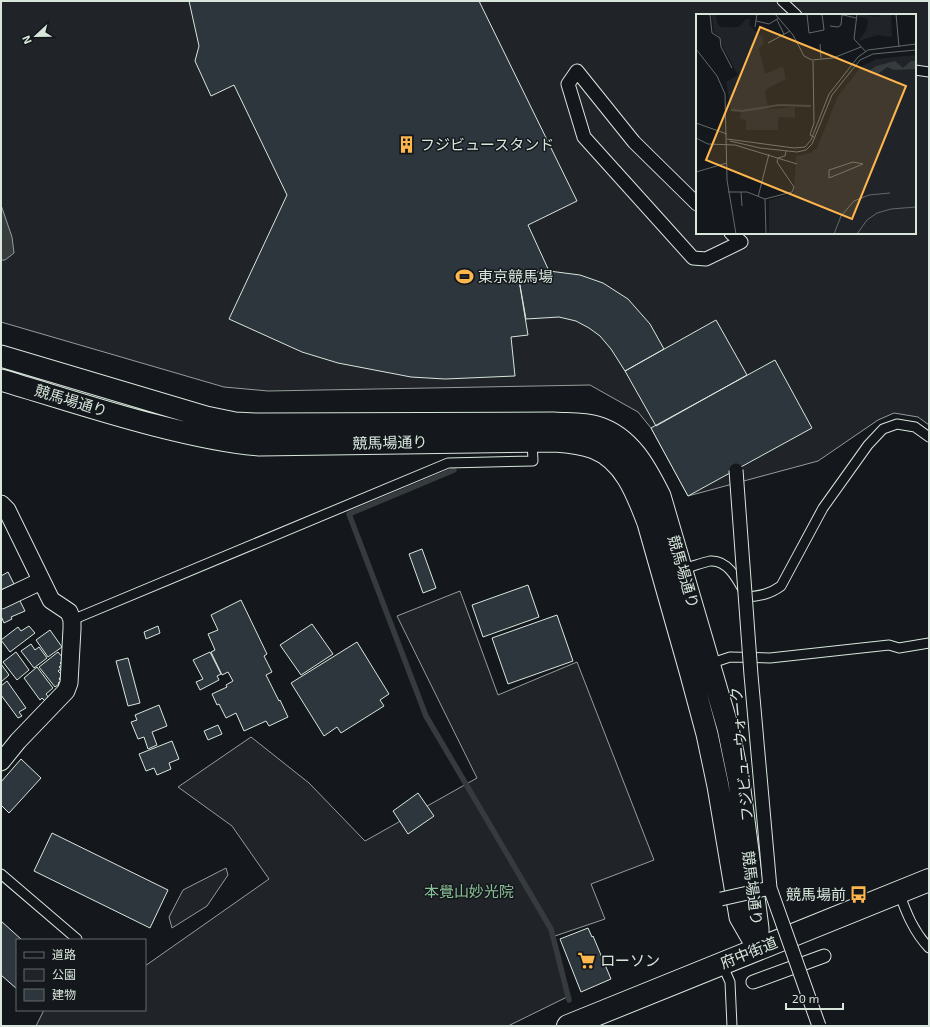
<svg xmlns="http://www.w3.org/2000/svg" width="930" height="1027" viewBox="0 0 930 1027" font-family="'Exo 2','Noto Sans JP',sans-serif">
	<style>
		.green { fill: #202428; stroke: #939e99; fill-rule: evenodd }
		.water { fill: #363b3e; stroke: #939e99 }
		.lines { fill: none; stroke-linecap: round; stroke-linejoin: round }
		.stream { stroke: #363b3e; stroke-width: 5.5 }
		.building { fill: #2c363c; stroke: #d8e6dc }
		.service-casing { stroke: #d8e6dc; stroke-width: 11 }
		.pedestrian-casing { stroke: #d8e6dc; stroke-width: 15 }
		.minor-casing { stroke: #d8e6dc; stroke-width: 19 }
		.tertiary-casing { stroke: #d8e6dc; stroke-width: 23 }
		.primary-casing { stroke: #d8e6dc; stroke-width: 24 }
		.service { stroke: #14181c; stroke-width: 9 }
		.pedestrian { stroke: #14181c; stroke-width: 13 }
		.minor { stroke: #14181c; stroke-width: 17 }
		.tertiary { stroke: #14181c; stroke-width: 21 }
		.primary { stroke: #14181c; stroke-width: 22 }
		.pedestrian-bridge-casing { stroke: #d8e6dc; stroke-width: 15; stroke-linecap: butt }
		.pedestrian-bridge { stroke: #14181c; stroke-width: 13 }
		.labels { text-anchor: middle; stroke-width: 3; stroke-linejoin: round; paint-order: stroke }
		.poi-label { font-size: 15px; fill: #d8e6dc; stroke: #14181c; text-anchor: start }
		.street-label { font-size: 15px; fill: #d8e6dc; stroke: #14181c }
		.park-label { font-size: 15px; fill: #8ac095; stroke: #14181c }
		.inset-river { fill: none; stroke: #363b3e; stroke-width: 2 }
		.inset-road { fill: none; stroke: #626a69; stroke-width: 1 }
		.view { fill: #ffb74d; fill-opacity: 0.15; stroke: #ffb74d; stroke-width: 2 }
		.inset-edge { fill: none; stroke: #d8e6dc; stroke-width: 2 }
	</style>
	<rect width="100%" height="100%" fill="#14181c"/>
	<path class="green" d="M 1,1 L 929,1 L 929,425 L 918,417 L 894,413 L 878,420 L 818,461 L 688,496 L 651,428 L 638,412 L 590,385 L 268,391 L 224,387 L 1,322 ZM 697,15 L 915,15 L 915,233 L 697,233 Z
		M 460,591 L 498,695 L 577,662 L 654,860 L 591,884 L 605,919 L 552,937 L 567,997 L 508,1026 L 36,1026 L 44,1010 L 145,1010 L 145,966 L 269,879 L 232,826 L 178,787 L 251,737 L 309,783 L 365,841 L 477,778 L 397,616 Z
		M 226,868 L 228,875 L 207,906 L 172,928 L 169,917 L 183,890 Z"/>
	<path class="water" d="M 1,205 L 12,237 L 14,253 L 5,260 L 1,260 Z"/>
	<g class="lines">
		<path class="stream" d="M 454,470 L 349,514 L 426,716 L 551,929 L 569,1000"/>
	</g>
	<path class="building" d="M 189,1 L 479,1 L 577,201 L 528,225 L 549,271 L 518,274 L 528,335 L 511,337 L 515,376 L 445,379 L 411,377 L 338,363 L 302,352 L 229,319 L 287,195 L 234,85 L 211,96 L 195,61 L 199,46 Z
		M 549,271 L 580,275 L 603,283 L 628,299 L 650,324 L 664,349 L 625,371 L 611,349 L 600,336 L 589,328 L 576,321 L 559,317 L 526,319 L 518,274 Z
		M 716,320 L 747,375 L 656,426 L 625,371 Z
		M 775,360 L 812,428 L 688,496 L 651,428 Z
		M 422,549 L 436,588 L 423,593 L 409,554 Z
		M 8,572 L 14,584 L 1,590 L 1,576 Z
		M 528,585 L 539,617 L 483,637 L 472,605 Z
		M 19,599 L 25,611 L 11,617 L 12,619 L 4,623 L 1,616 L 1,607 Z
		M 241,600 L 267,654 L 264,656 L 272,672 L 266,675 L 279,701 L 280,700 L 288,717 L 269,726 L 266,721 L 244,731 L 236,713 L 226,718 L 219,704 L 217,705 L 212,694 L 227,687 L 226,685 L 233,681 L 228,672 L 222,675 L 211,652 L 215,650 L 208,634 L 218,630 L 211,615 Z
		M 557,615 L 573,661 L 508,684 L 492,638 Z
		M 312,624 L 333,654 L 301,675 L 280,645 Z
		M 29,626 L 35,633 L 10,652 L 1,640 L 18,627 L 21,631 Z
		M 158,626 L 160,633 L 146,639 L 144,632 Z
		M 50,630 L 62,647 L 48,657 L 36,640 Z
		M 357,642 L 389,694 L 380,700 L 384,706 L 341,733 L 337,727 L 324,736 L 291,683 Z
		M 31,644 L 35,650 L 39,647 L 47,658 L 34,668 L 21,651 Z
		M 16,652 L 29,670 L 17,680 L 3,662 Z
		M 58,652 L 63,658 L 61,659 L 62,661 L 60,663 L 62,665 L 59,667 L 61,669 L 58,671 L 62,675 L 59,679 L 61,681 L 58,683 L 59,684 L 55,687 L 39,667 Z
		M 210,652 L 221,674 L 217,676 L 219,680 L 200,690 L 196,682 L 203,679 L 193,660 Z
		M 128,658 L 140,703 L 128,706 L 116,661 Z
		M 1,664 L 9,675 L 1,682 Z
		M 37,667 L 53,688 L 46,694 L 49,698 L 45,701 L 42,698 L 40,700 L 24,678 Z
		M 7,681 L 26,708 L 19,712 L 22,716 L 18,718 L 1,695 L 1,686 Z
		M 159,705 L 167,726 L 152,732 L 157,745 L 148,749 L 144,737 L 138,739 L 131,722 L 137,720 L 135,715 Z
		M 218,725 L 222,734 L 208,740 L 204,731 Z
		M 172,741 L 179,759 L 169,763 L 171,769 L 157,775 L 154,768 L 146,771 L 139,754 Z
		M 21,759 L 41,778 L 9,813 L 1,805 L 1,782 Z
		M 418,793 L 434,816 L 408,834 L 393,811 Z
		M 52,833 L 168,890 L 150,928 L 34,871 Z
		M 1,921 L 22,940 L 17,940 L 17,989 L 1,975 Z
		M 588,928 L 592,937 L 593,936 L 611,979 L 581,992 L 560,939 Z"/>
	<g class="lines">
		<defs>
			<path id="service" d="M 782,1 L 797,15
				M 915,70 L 929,72
				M 682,569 C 691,567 701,563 710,561 C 729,559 739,583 747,597 C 760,596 770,594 781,586 L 823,508 L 868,445 L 883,429 L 897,424 L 915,427 L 929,437
				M 72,620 L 448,463 L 533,461 L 532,441
				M 709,664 L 730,657 L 770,658 L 889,645 L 899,648 L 929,643
				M 1,874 L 77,939
				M 899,892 C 906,913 914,932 929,948
				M 722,964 L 730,982 L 732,1026"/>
			<path id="pedestrian" d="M 697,204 L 634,142 L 577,71 L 568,84 L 584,137 L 693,258 L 706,259 L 741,242 L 731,233
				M 753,982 L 824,956"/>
			<path id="minor" d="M 1,504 L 7,510 L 51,600 L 69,612 L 72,620 L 72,629 L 69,683 L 66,691 L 18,741 L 1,762
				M 1,600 L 41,581"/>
			<path id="tertiary" d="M 1,356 L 206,417 L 235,423 L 256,424 L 554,423 C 568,424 584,423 597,427 C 630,437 646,468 660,496 L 728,728 L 739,782 L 758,928 L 758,949
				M 1,380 C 52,395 103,412 154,425 C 189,434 223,442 259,445 L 554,441 C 567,442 581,443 594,448 C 625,460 637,494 648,523 L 690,671 L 707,734 L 718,786 L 740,917 L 756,945"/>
			<path id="primary" d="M 568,1026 L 929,880"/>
		</defs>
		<use href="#service" class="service-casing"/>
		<use href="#pedestrian" class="pedestrian-casing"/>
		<use href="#minor" class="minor-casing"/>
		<use href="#tertiary" class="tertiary-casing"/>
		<use href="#primary" class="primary-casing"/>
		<use href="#service" class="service"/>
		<use href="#pedestrian" class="pedestrian"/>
		<use href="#minor" class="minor"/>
		<use href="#tertiary" class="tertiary"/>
		<use href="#primary" class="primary"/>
		<defs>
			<path id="pedestrian-bridge" d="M 736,470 L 751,675 L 770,888 L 819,1026
				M 721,899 L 770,888"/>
		</defs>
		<use href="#pedestrian-bridge" class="pedestrian-bridge-casing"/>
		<use href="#pedestrian-bridge" class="pedestrian-bridge"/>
	</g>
	<defs>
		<symbol id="building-bare" viewBox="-9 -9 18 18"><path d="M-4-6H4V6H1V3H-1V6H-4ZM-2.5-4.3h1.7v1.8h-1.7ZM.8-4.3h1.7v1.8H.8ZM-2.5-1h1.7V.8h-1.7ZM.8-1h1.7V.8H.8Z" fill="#ffb74d" stroke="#14181c" stroke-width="2.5" paint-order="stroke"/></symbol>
		<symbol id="stadium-bare" viewBox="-9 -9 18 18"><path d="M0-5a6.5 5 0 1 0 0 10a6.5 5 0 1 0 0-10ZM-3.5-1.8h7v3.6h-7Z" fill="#ffb74d" stroke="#14181c" stroke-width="2.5" paint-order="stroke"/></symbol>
		<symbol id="bus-bare" viewBox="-9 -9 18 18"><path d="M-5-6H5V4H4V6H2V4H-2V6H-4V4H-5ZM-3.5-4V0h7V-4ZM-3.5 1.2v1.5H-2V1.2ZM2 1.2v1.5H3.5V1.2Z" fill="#ffb74d" stroke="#14181c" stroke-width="2.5" paint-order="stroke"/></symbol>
		<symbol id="supermarket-bare" viewBox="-9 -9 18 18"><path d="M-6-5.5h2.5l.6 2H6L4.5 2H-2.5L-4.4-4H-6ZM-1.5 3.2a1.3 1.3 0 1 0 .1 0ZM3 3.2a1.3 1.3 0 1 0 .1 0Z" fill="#ffb74d" stroke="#14181c" stroke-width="2.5" paint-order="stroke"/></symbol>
	</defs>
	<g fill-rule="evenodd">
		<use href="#building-bare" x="394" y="132" width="25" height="25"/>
		<use href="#stadium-bare" x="452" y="264" width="25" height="25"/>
		<use href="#bus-bare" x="846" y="882" width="25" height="25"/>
		<use href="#supermarket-bare" x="574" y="948" width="25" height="25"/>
	</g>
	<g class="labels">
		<g class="poi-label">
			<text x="420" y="150">フジビュースタンド</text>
			<text x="478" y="282">東京競馬場</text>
			<text x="846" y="900" text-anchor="end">競馬場前</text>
			<text x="600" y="966">ローソン</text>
		</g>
		<g class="street-label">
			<text transform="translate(71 401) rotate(17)" y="5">競馬場通り</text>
			<text transform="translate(390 443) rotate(-1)" y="5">競馬場通り</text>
			<text transform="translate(683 572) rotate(74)" y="5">競馬場通り</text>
			<text transform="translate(742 754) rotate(-95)" y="5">フジビューウォーク</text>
			<text transform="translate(752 888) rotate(83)" y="5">競馬場通り</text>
			<text transform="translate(749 953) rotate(-22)" y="5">府中街道</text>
		</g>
		<g class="park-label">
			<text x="469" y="897">本覺山妙光院</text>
		</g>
	</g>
	<g transform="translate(696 14)">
		<rect width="220" height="220" fill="#14181c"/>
		<path d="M 16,0 L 19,0 L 22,10 L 25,13 L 43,13 L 50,5 L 54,5 L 53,11 L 67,24 L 67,30 L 63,34 L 69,60 L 87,52 L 90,65 L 69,76 L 72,95 L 99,93 L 99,104 L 82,103 L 82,116 L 50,116 L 50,106 L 44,105 L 45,97 L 35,96 L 30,68 L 42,61 L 26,32 L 24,23 L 18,18 ZM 163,0 L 183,3 L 184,0 L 195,1 L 196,23 L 182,21 L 162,27 L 170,17 L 172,7 L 170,4 L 162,3 ZM 220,41 L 220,220 L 73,220 L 73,186 L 98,179 L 100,142 L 114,139 L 121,134 L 142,82 L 165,53 L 180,45 Z" fill="#202428"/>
		<path d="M 199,47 L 207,54 L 215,47 L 220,47 L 220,55 L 198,56 L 191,53 L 182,60 L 173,59 L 173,57 L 180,52 Z" fill="#363b3e"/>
		<path class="inset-river" d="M 35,96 L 46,97 L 83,91 L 115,92"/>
		<path class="inset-road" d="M 14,0 L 16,19 L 24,24 L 25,33 L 36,54M 79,0 L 97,21 L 108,42 L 116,46 L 137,44 L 165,33M 111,0 L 113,19 L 128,16 L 126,0M 143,0 L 160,4M 161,0 L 158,25 L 170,38M 200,0 L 203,33M 81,6 L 88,20M 60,7 L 73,10 L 83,4M 134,12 L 142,13 L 145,11 L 146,1M 59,13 L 61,0M 72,29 L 94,17M 124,30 L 125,44M 0,35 L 21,62 L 29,80 L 31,166 L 40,220M 117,47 L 118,109 L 114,121 L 118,123M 0,109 L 31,120M 0,124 L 12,130 L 39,131 L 101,150M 31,125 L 98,134 L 109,133 L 115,126 L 133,80 L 162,43 L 172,36 L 220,30M 34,127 L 64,134 L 101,138 L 110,136 L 116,130 L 136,81 L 164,46 L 177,40 L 220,36M 157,148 L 167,150 L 133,164 L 133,156 ZM 0,158 L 31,149M 32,178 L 51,178 L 69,185 L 96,178 L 98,173 L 81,148 L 82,144 L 89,142 L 90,137M 45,178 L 46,192M 62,183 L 73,140M 69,185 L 70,220M 138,220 L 145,202 L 158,187 L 173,181 L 194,179M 161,220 L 171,206 L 181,199 L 195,195 L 220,193"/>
		<path class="view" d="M 64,13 L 210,72 L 156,205 L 10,146 Z"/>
		<rect width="220" height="220" class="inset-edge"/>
	</g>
	<rect width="930" height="1027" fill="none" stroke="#d8e6dc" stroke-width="4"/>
	<rect x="16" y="939" width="130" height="72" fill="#14181c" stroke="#626a69"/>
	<rect x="24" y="952" width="20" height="6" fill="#14181c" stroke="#626a69"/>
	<text x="52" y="959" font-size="12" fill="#d8e6dc">道路</text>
	<rect x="24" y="969" width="20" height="12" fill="#202428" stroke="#626a69"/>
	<text x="52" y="979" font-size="12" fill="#d8e6dc">公園</text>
	<rect x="24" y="989" width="20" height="12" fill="#2c363c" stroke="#626a69"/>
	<text x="52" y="999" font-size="12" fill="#d8e6dc">建物</text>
	<g transform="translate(36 36) rotate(248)" stroke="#14181c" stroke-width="3" paint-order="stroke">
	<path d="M0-3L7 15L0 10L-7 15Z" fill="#d8e6dc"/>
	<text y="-6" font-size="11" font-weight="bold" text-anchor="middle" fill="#d8e6dc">N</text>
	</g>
	<path d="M786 1003v6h57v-6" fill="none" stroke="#d8e6dc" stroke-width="2"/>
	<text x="792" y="1003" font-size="12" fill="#d8e6dc" stroke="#14181c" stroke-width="3" paint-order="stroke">20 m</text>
</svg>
